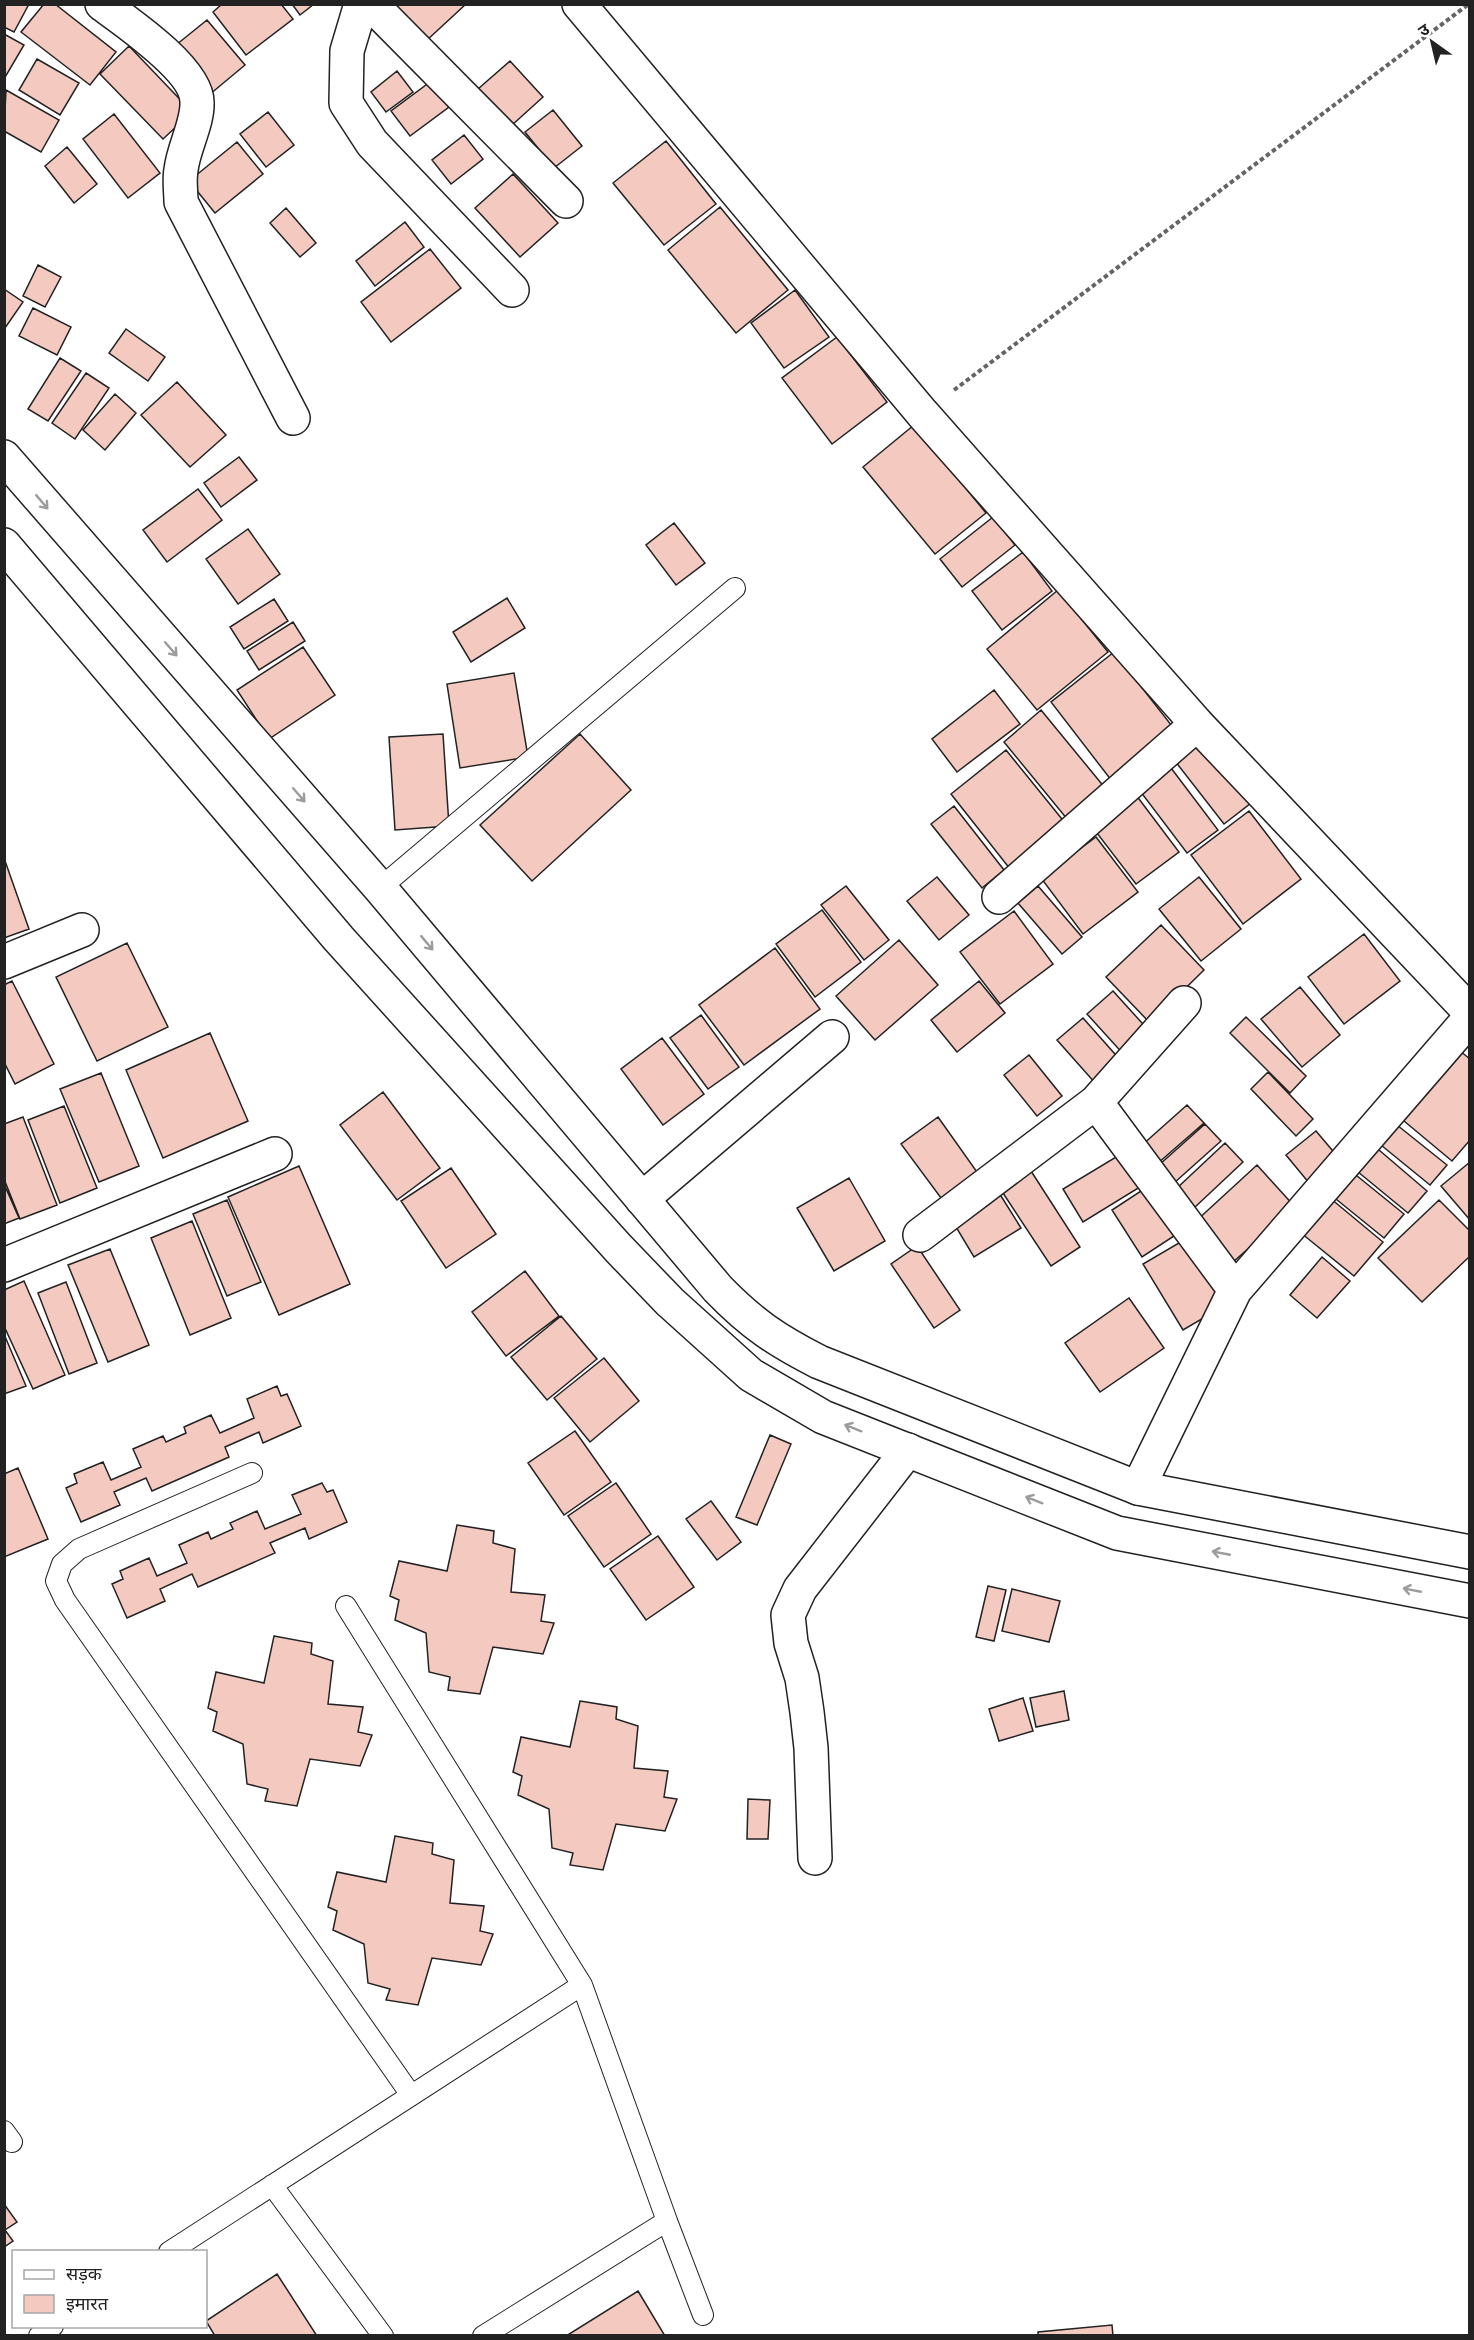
<svg xmlns="http://www.w3.org/2000/svg" width="1474" height="2340" viewBox="0 0 1474 2340" font-family="'Work Sans','Noto Sans Devanagari',sans-serif">
	<style>
		.building { fill: #f3c9c0; stroke: #222; stroke-width: 1.5 }
		.lines { fill: none; stroke-linecap: round; stroke-linejoin: round }
		.lane-casing { stroke: #222; stroke-width: 22 }
		.street-casing { stroke: #222; stroke-width: 36 }
		.secondary-casing { stroke: #222; stroke-width: 36 }
		.path { stroke: #646464; stroke-width: 4; stroke-dasharray: 4.5 3; stroke-linecap: butt }
		.lane { stroke: #fff; stroke-width: 20 }
		.street { stroke: #fff; stroke-width: 33 }
		.secondary { stroke: #fff; stroke-width: 33 }
		.oneway { stroke: #9c9c9c }
	</style>
	<rect width="100%" height="100%" fill="#fff"/>
	<path class="building" d="M 4,4 L 29,4 L 14,32 L 4,27 Z
		M 44,4 L 55,4 L 116,52 L 90,85 L 21,32 Z
		M 222,4 L 281,4 L 293,19 L 246,55 L 213,12 Z
		M 292,4 L 314,4 L 300,15 Z
		M 392,4 L 466,4 L 426,41 Z
		M 207,20 L 245,65 L 209,95 L 171,49 Z
		M 4,34 L 24,45 L 4,79 Z
		M 129,46 L 192,112 L 163,139 L 100,74 Z
		M 37,59 L 79,83 L 60,115 L 19,90 Z
		M 510,61 L 543,97 L 511,126 L 478,89 Z
		M 397,71 L 413,92 L 386,112 L 371,92 Z
		M 430,82 L 449,107 L 410,136 L 391,111 Z
		M 6,90 L 59,120 L 41,152 L 4,131 Z
		M 553,110 L 582,146 L 554,168 L 525,132 Z
		M 268,112 L 294,145 L 266,167 L 240,134 Z
		M 114,114 L 160,173 L 128,198 L 83,139 Z
		M 464,135 L 483,159 L 451,184 L 432,160 Z
		M 666,141 L 716,204 L 664,245 L 613,183 Z
		M 237,142 L 263,174 L 215,213 L 189,181 Z
		M 67,147 L 97,184 L 74,203 L 45,166 Z
		M 513,174 L 558,223 L 520,257 L 475,208 Z
		M 720,207 L 788,290 L 736,333 L 668,250 Z
		M 286,208 L 316,243 L 300,257 L 270,223 Z
		M 405,222 L 424,247 L 375,286 L 356,261 Z
		M 430,249 L 461,288 L 391,342 L 361,302 Z
		M 38,265 L 61,277 L 45,307 L 23,296 Z
		M 4,289 L 23,302 L 5,328 L 4,328 Z
		M 795,290 L 829,337 L 784,368 L 751,323 Z
		M 33,308 L 71,327 L 57,355 L 19,336 Z
		M 126,329 L 165,357 L 148,381 L 109,353 Z
		M 837,337 L 887,402 L 832,444 L 782,378 Z
		M 60,358 L 81,371 L 48,421 L 28,409 Z
		M 86,373 L 109,388 L 75,439 L 52,423 Z
		M 177,382 L 226,435 L 190,467 L 141,415 Z
		M 115,394 L 136,413 L 105,450 L 83,430 Z
		M 914,425 L 986,513 L 935,554 L 863,467 Z
		M 239,457 L 257,480 L 221,507 L 204,483 Z
		M 198,489 L 222,520 L 167,562 L 143,530 Z
		M 993,517 L 1015,545 L 962,587 L 940,559 Z
		M 674,523 L 705,563 L 676,585 L 646,545 Z
		M 248,529 L 280,574 L 238,604 L 206,559 Z
		M 1023,552 L 1052,591 L 1002,630 L 972,591 Z
		M 1058,590 L 1108,652 L 1037,710 L 987,649 Z
		M 507,598 L 525,628 L 471,662 L 453,632 Z
		M 274,599 L 288,621 L 244,649 L 230,627 Z
		M 293,622 L 305,641 L 259,670 L 247,651 Z
		M 303,647 L 335,695 L 269,739 L 237,690 Z
		M 1114,652 L 1179,735 L 1115,785 L 1051,702 Z
		M 514,673 L 528,757 L 460,768 L 447,684 Z
		M 994,690 L 1020,724 L 957,772 L 932,739 Z
		M 1041,710 L 1110,794 L 1072,825 L 1004,742 Z
		M 443,734 L 449,826 L 395,830 L 389,737 Z
		M 580,734 L 631,790 L 532,881 L 480,825 Z
		M 1202,740 L 1251,803 L 1224,824 L 1175,761 Z
		M 1006,750 L 1070,829 L 1014,874 L 951,794 Z
		M 1168,764 L 1218,830 L 1187,853 L 1137,787 Z
		M 1133,791 L 1179,852 L 1136,884 L 1090,824 Z
		M 954,806 L 1004,870 L 982,888 L 931,824 Z
		M 1249,811 L 1301,879 L 1243,924 L 1191,855 Z
		M 1096,837 L 1138,892 L 1083,934 L 1041,878 Z
		M 4,858 L 29,929 L 4,938 Z
		M 937,877 L 969,915 L 939,940 L 907,901 Z
		M 1199,877 L 1241,929 L 1201,961 L 1159,909 Z
		M 846,886 L 889,940 L 864,960 L 821,905 Z
		M 1038,886 L 1082,937 L 1062,954 L 1018,903 Z
		M 822,910 L 861,962 L 815,997 L 776,944 Z
		M 1014,911 L 1053,964 L 1000,1004 L 960,952 Z
		M 1161,925 L 1204,970 L 1150,1023 L 1106,977 Z
		M 1364,934 L 1400,981 L 1344,1024 L 1308,977 Z
		M 899,940 L 938,985 L 875,1040 L 836,996 Z
		M 127,943 L 168,1027 L 97,1061 L 56,977 Z
		M 775,948 L 820,1009 L 744,1065 L 699,1005 Z
		M 12,981 L 54,1064 L 15,1084 L 4,1062 L 4,985 Z
		M 979,981 L 1005,1013 L 957,1052 L 931,1020 Z
		M 1300,987 L 1340,1035 L 1302,1067 L 1261,1019 Z
		M 1113,991 L 1152,1034 L 1126,1057 L 1087,1014 Z
		M 701,1015 L 739,1067 L 708,1089 L 670,1038 Z
		M 1246,1017 L 1306,1076 L 1290,1093 L 1230,1033 Z
		M 1083,1018 L 1122,1062 L 1096,1084 L 1057,1040 Z
		M 210,1033 L 248,1121 L 163,1158 L 126,1070 Z
		M 662,1038 L 704,1094 L 663,1125 L 621,1069 Z
		M 1455,1047 L 1470,1059 L 1470,1140 L 1452,1161 L 1398,1116 Z
		M 1029,1055 L 1062,1096 L 1037,1116 L 1004,1075 Z
		M 1268,1072 L 1313,1119 L 1296,1136 L 1251,1089 Z
		M 101,1073 L 139,1166 L 99,1182 L 60,1089 Z
		M 383,1092 L 440,1168 L 397,1200 L 340,1125 Z
		M 1187,1105 L 1204,1123 L 1157,1164 L 1141,1146 Z
		M 64,1106 L 97,1188 L 60,1203 L 28,1120 Z
		M 23,1117 L 57,1205 L 20,1219 L 4,1179 L 4,1124 Z
		M 938,1117 L 977,1172 L 941,1198 L 901,1144 Z
		M 1392,1121 L 1447,1165 L 1430,1185 L 1376,1141 Z
		M 1205,1124 L 1221,1141 L 1174,1183 L 1159,1165 Z
		M 1316,1131 L 1343,1163 L 1314,1189 L 1286,1155 Z
		M 1225,1143 L 1243,1162 L 1194,1208 L 1176,1189 Z
		M 1372,1144 L 1427,1191 L 1408,1213 L 1352,1167 Z
		M 1121,1154 L 1140,1187 L 1083,1222 L 1063,1189 Z
		M 1470,1162 L 1470,1220 L 1441,1186 Z
		M 1257,1165 L 1295,1207 L 1232,1263 L 1195,1222 Z
		M 299,1166 L 350,1284 L 279,1315 L 228,1197 Z
		M 451,1168 L 496,1234 L 446,1268 L 401,1201 Z
		M 1031,1171 L 1080,1247 L 1051,1266 L 1001,1190 Z
		M 1351,1171 L 1404,1214 L 1384,1238 L 1331,1195 Z
		M 849,1178 L 885,1241 L 834,1271 L 797,1208 Z
		M 4,1184 L 19,1218 L 4,1224 Z
		M 996,1188 L 1021,1228 L 974,1257 L 950,1217 Z
		M 1144,1189 L 1174,1236 L 1142,1257 L 1112,1210 Z
		M 1330,1198 L 1383,1242 L 1354,1276 L 1301,1233 Z
		M 227,1200 L 261,1282 L 227,1296 L 193,1214 Z
		M 1439,1200 L 1470,1231 L 1470,1256 L 1422,1302 L 1378,1258 Z
		M 192,1221 L 231,1318 L 190,1335 L 151,1238 Z
		M 1184,1240 L 1224,1306 L 1183,1330 L 1143,1264 Z
		M 917,1246 L 960,1310 L 934,1328 L 891,1264 Z
		M 110,1249 L 149,1345 L 108,1362 L 68,1265 Z
		M 1322,1257 L 1350,1281 L 1317,1318 L 1290,1295 Z
		M 525,1271 L 559,1316 L 506,1356 L 472,1312 Z
		M 24,1281 L 65,1375 L 33,1389 L 4,1326 L 4,1290 Z
		M 66,1282 L 97,1363 L 69,1374 L 38,1293 Z
		M 1129,1298 L 1164,1348 L 1100,1392 L 1065,1343 Z
		M 561,1316 L 597,1359 L 547,1400 L 511,1357 Z
		M 4,1334 L 26,1386 L 4,1394 Z
		M 604,1358 L 639,1401 L 590,1442 L 554,1398 Z
		M 277,1386 L 281,1396 L 287,1394 L 301,1426 L 263,1443 L 259,1432 L 225,1447 L 229,1457 L 152,1491 L 146,1478 L 114,1492 L 120,1505 L 81,1522 L 66,1488 L 77,1483 L 74,1474 L 103,1462 L 111,1480 L 141,1467 L 133,1449 L 163,1436 L 166,1442 L 186,1433 L 184,1427 L 211,1415 L 220,1433 L 254,1418 L 247,1399 Z
		M 575,1431 L 611,1482 L 564,1515 L 528,1463 Z
		M 770,1435 L 791,1444 L 757,1525 L 736,1517 Z
		M 18,1468 L 48,1539 L 4,1557 L 4,1474 Z
		M 322,1483 L 327,1492 L 333,1490 L 347,1522 L 309,1539 L 305,1528 L 270,1543 L 275,1553 L 198,1587 L 192,1574 L 160,1589 L 165,1601 L 127,1618 L 112,1584 L 123,1579 L 120,1571 L 149,1558 L 157,1576 L 187,1563 L 179,1545 L 208,1532 L 211,1539 L 233,1529 L 230,1523 L 257,1511 L 265,1529 L 301,1514 L 292,1495 Z
		M 616,1483 L 651,1534 L 604,1567 L 568,1516 Z
		M 711,1501 L 741,1542 L 717,1560 L 686,1519 Z
		M 457,1525 L 494,1531 L 493,1543 L 515,1549 L 511,1592 L 545,1595 L 541,1621 L 554,1623 L 543,1654 L 493,1647 L 480,1694 L 448,1690 L 450,1677 L 429,1672 L 426,1633 L 395,1620 L 399,1600 L 390,1596 L 399,1561 L 447,1571 Z
		M 658,1536 L 694,1587 L 646,1620 L 610,1569 Z
		M 988,1586 L 1006,1590 L 994,1641 L 976,1637 Z
		M 1012,1589 L 1060,1601 L 1049,1642 L 1002,1631 Z
		M 274,1636 L 312,1643 L 311,1654 L 333,1661 L 328,1704 L 363,1707 L 358,1732 L 372,1735 L 360,1766 L 310,1759 L 297,1806 L 265,1801 L 268,1789 L 247,1784 L 243,1744 L 213,1731 L 217,1712 L 208,1708 L 216,1672 L 264,1683 Z
		M 1064,1691 L 1069,1720 L 1036,1727 L 1030,1698 Z
		M 1023,1698 L 1033,1731 L 999,1741 L 989,1709 Z
		M 580,1701 L 617,1707 L 616,1719 L 638,1726 L 634,1768 L 668,1771 L 664,1797 L 677,1799 L 665,1831 L 616,1824 L 603,1870 L 570,1865 L 573,1853 L 552,1848 L 549,1809 L 518,1795 L 522,1776 L 513,1772 L 521,1737 L 570,1747 Z
		M 748,1799 L 770,1800 L 768,1839 L 747,1839 Z
		M 395,1836 L 433,1843 L 432,1854 L 454,1860 L 450,1903 L 484,1906 L 480,1931 L 493,1934 L 481,1965 L 432,1958 L 418,2005 L 386,2000 L 390,1989 L 368,1983 L 364,1944 L 333,1930 L 337,1911 L 328,1907 L 337,1872 L 386,1882 Z
		M 4,2204 L 17,2222 L 5,2230 L 13,2241 L 4,2247 Z
		M 277,2274 L 317,2336 L 215,2336 L 206,2321 Z
		M 638,2291 L 665,2336 L 566,2336 Z
		M 1112,2325 L 1113,2336 L 1038,2336 L 1038,2332 Z"/>
	<g class="lines">
		<defs>
			<path id="lane" d="M 380,888 L 735,588
				M 252,1473 L 79,1549 L 62,1564 L 56,1581 L 65,1600 L 411,2095
				M 346,1606 L 582,1985 L 667,2221
				M 4,2131 L 12,2142
				M 272,2185 L 383,2336
				M 169,2252 L 582,1985
				M 39,2336 L 53,2326
				M 483,2336 L 667,2221 L 703,2315"/>
			<path id="street" d="M 102,4 C 128,23 197,70 197,102 C 198,123 183,149 181,170 C 179,180 181,192 181,202 L 293,418
				M 361,4 L 347,51 L 346,103 L 372,143 L 512,290
				M 371,4 L 566,201
				M 579,4 L 922,413 L 1197,724 L 1470,1012
				M 999,897 L 1197,724
				M 4,962 L 82,930
				M 1096,1102 L 1235,1290
				M 642,1199 L 832,1037
				M 920,1235 L 1096,1102 L 1184,1003
				M 4,1265 L 275,1154
				M 1138,1488 L 1235,1290 L 1470,1018
				M 815,1858 L 811,1748 L 807,1712 L 802,1678 L 791,1643 L 788,1615 L 800,1589 L 908,1450"/>
			<path id="secondary" d="M 4,457 L 380,888 L 718,1289 C 752,1324 776,1340 819,1362 L 1138,1488 L 1470,1552
				M 4,545 L 339,939 L 619,1249 L 670,1302 L 751,1375 L 823,1417 L 1117,1533 L 1470,1601"/>
		</defs>
		<use href="#lane" class="lane-casing"/>
		<use href="#street" class="street-casing"/>
		<use href="#secondary" class="secondary-casing"/>
		<path class="path" d="M 954,390 L 1469,4"/>
		<use href="#lane" class="lane"/>
		<use href="#street" class="street"/>
		<use href="#secondary" class="secondary"/>
	</g>
	<defs><path id="oneway-shaft" d="M-6 0H5M1.5-3L5.5 0L1.5 3" fill="none" stroke-width="1.6" stroke-linecap="round" stroke-linejoin="round" transform="scale(1.5)"/></defs>
	<g class="oneway">
		<use href="#oneway-shaft" transform="translate(42 502) rotate(50)"/>
		<use href="#oneway-shaft" transform="translate(171 649) rotate(49)"/>
		<use href="#oneway-shaft" transform="translate(299 795) rotate(49)"/>
		<use href="#oneway-shaft" transform="translate(427 943) rotate(50)"/>
		<use href="#oneway-shaft" transform="translate(853 1428) rotate(-158)"/>
		<use href="#oneway-shaft" transform="translate(1034 1500) rotate(-158)"/>
		<use href="#oneway-shaft" transform="translate(1221 1553) rotate(-169)"/>
		<use href="#oneway-shaft" transform="translate(1412 1590) rotate(-169)"/>
	</g>
	<rect width="1474" height="2340" fill="none" stroke="#222222" stroke-width="12"/>
	<rect x="12" y="2250" width="195" height="78" fill="#ffffff" stroke="#a7a7a7" stroke-width="1.5"/>
	<rect x="24" y="2270" width="30" height="9" fill="#ffffff" stroke="#a7a7a7" stroke-width="1.5"/>
	<text x="66" y="2280" font-size="18" fill="#222222">सड़क</text>
	<rect x="24" y="2295" width="30" height="18" fill="#f3c9c0" stroke="#a7a7a7" stroke-width="1.5"/>
	<text x="66" y="2310" font-size="18" fill="#222222">इमारत</text>
	<g transform="translate(1432 42) rotate(326)" stroke="#ffffff" stroke-width="4.5" paint-order="stroke">
	<path d="M0-4.5L10 22L0 15L-10 22Z" fill="#222222"/>
	<text y="-9" font-size="16" font-weight="bold" text-anchor="middle" fill="#222222">उ</text>
	</g>
</svg>
